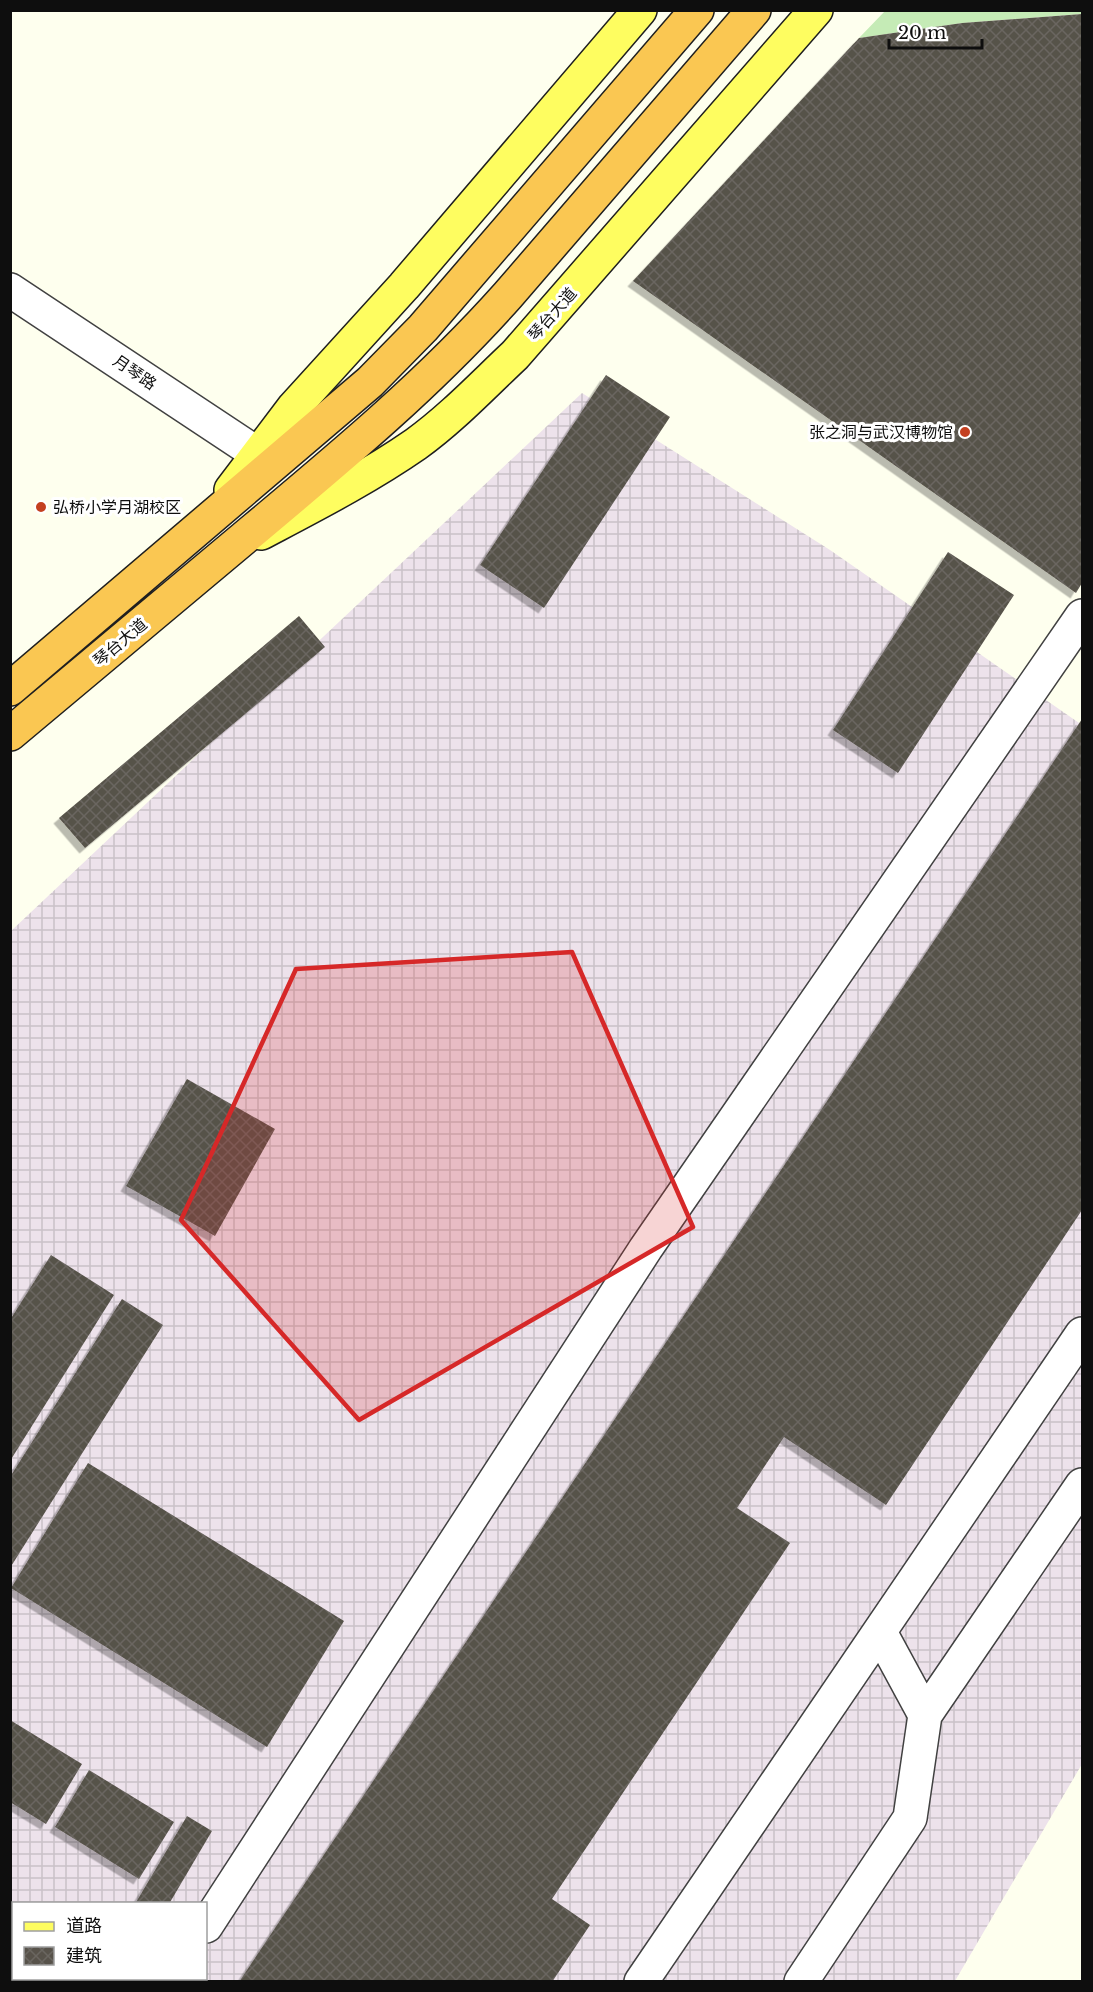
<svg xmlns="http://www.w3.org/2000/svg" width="1093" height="1992" viewBox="0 0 1093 1992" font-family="'Libre Baskerville','Noto Sans SC',serif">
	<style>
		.industrial { fill: url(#industrial-grid); fill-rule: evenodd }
		.park { fill: #c5ebb6 }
		.building { fill: url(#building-cross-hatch); filter: url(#shadow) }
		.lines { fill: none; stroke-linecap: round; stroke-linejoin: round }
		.minor-casing { stroke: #414141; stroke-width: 36 }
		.major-casing { stroke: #1f1f1f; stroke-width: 36 }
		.highway-casing { stroke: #1f1f1f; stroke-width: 36 }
		.minor { stroke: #fff; stroke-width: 33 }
		.major { stroke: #fefd60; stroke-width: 33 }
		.highway { stroke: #fac752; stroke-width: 33 }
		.marked { fill: #d62828; fill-opacity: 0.2; stroke: #d62828; stroke-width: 4.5; stroke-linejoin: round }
		.poi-dot { fill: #c44020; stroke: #fff; stroke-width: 2 }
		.labels { text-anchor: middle; stroke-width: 6; stroke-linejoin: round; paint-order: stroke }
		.street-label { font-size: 16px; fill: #0e0e0e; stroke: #fff }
		.poi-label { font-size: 16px; fill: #0e0e0e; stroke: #fff; text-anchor: end }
	</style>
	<defs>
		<pattern id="industrial-grid" width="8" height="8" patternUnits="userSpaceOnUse" patternTransform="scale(1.5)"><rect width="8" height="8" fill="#ede2eb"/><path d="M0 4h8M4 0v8" fill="none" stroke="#cac1c8"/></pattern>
		<pattern id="building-cross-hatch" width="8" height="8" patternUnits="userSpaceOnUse" patternTransform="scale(1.5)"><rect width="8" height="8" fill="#57524a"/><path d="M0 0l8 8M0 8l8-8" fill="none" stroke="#6a6660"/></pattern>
		<filter id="shadow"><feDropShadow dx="-5.5" dy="5.5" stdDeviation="0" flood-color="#0004"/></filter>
	</defs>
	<rect width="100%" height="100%" fill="#feffee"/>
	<path class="industrial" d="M 582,393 L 830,550 L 1082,725 L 1082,1764 L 955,1981 L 11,1982 L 11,931 ZM 14,1904 L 206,1904 L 206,1978 L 14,1978 Z"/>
	<path class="park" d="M 885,11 L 1082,10 L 1082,14 L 962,23 L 859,38 Z"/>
	<path class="building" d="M 1082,14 L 1082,583 L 1076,593 L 633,281 L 859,38 L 962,23 Z
		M 606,375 L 670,417 L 544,608 L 480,565 Z
		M 948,552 L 1014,595 L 898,773 L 833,730 Z
		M 299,616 L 325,647 L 85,848 L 59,818 Z
		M 1082,719 L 1082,1210 L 886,1505 L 784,1437 L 737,1508 L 790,1543 L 552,1899 L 590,1925 L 552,1982 L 239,1982 Z
		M 187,1079 L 275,1129 L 215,1236 L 126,1186 Z
		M 51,1255 L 114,1295 L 10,1461 L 10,1320 Z
		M 122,1299 L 163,1325 L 10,1568 L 10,1477 Z
		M 88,1463 L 344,1621 L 267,1747 L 11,1588 Z
		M 10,1720 L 82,1764 L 46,1824 L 10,1802 Z
		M 89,1770 L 174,1822 L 139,1879 L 55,1827 Z
		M 187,1816 L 212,1831 L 169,1904 L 135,1904 Z
		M 15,1978 L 52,1978 L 57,1982 L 13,1982 Z
		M 99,1978 L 126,1978 L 124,1982 L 104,1982 Z"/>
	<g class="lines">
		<defs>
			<path id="minor" d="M 10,290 L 259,455
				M 925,1715 L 1082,1485
				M 206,1926 L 646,1248 L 1082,616
				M 169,1982 L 171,1978
				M 641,1982 L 1082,1334
				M 801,1982 L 910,1818 L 925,1715 L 880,1632"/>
			<path id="major" d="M 231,490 L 294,407 L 404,286 L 640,10
				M 261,533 C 314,505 367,478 416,444 C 452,418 483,385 515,355 L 816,10"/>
			<path id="highway" d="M 10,689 L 370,382 L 423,328 L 697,10
				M 10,734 C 88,669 166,603 244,538 C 336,461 428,385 508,295 L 754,10"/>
		</defs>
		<use href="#minor" class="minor-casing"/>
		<use href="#major" class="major-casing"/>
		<use href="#highway" class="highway-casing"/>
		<use href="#minor" class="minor"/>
		<use href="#major" class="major"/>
		<use href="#highway" class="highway"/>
	</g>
	<path class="marked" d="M 572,952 L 693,1227 L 359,1420 L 181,1220 L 296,969 Z"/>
	<g class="poi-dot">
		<circle cx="965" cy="432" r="6"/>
		<circle cx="41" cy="507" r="6"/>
	</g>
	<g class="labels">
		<g class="street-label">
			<text transform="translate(552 314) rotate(-49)" y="6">琴台大道</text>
			<text transform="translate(135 372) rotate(34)" y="6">月琴路</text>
			<text transform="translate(120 642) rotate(-40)" y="6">琴台大道</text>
		</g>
		<g class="poi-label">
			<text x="953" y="438">张之洞与武汉博物馆</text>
			<text x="53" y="513" text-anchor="start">弘桥小学月湖校区</text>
		</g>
	</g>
	<rect width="1093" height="1992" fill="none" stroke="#0e0e0e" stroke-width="24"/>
	<rect x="12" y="1902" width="195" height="78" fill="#ffffff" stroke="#9f9f9f" stroke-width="1.5"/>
	<rect x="24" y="1922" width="30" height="9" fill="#fefd60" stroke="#9f9f9f" stroke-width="1.5"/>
	<text x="66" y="1932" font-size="18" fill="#0e0e0e">道路</text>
	<rect x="24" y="1947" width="30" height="18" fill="url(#building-cross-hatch)" stroke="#9f9f9f" stroke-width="1.5"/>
	<text x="66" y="1962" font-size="18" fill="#0e0e0e">建筑</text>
	<path d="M889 39v9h93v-9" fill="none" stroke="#0e0e0e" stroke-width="3"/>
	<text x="898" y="39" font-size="18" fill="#0e0e0e" stroke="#ffffff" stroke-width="4.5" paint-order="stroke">20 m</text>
</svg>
